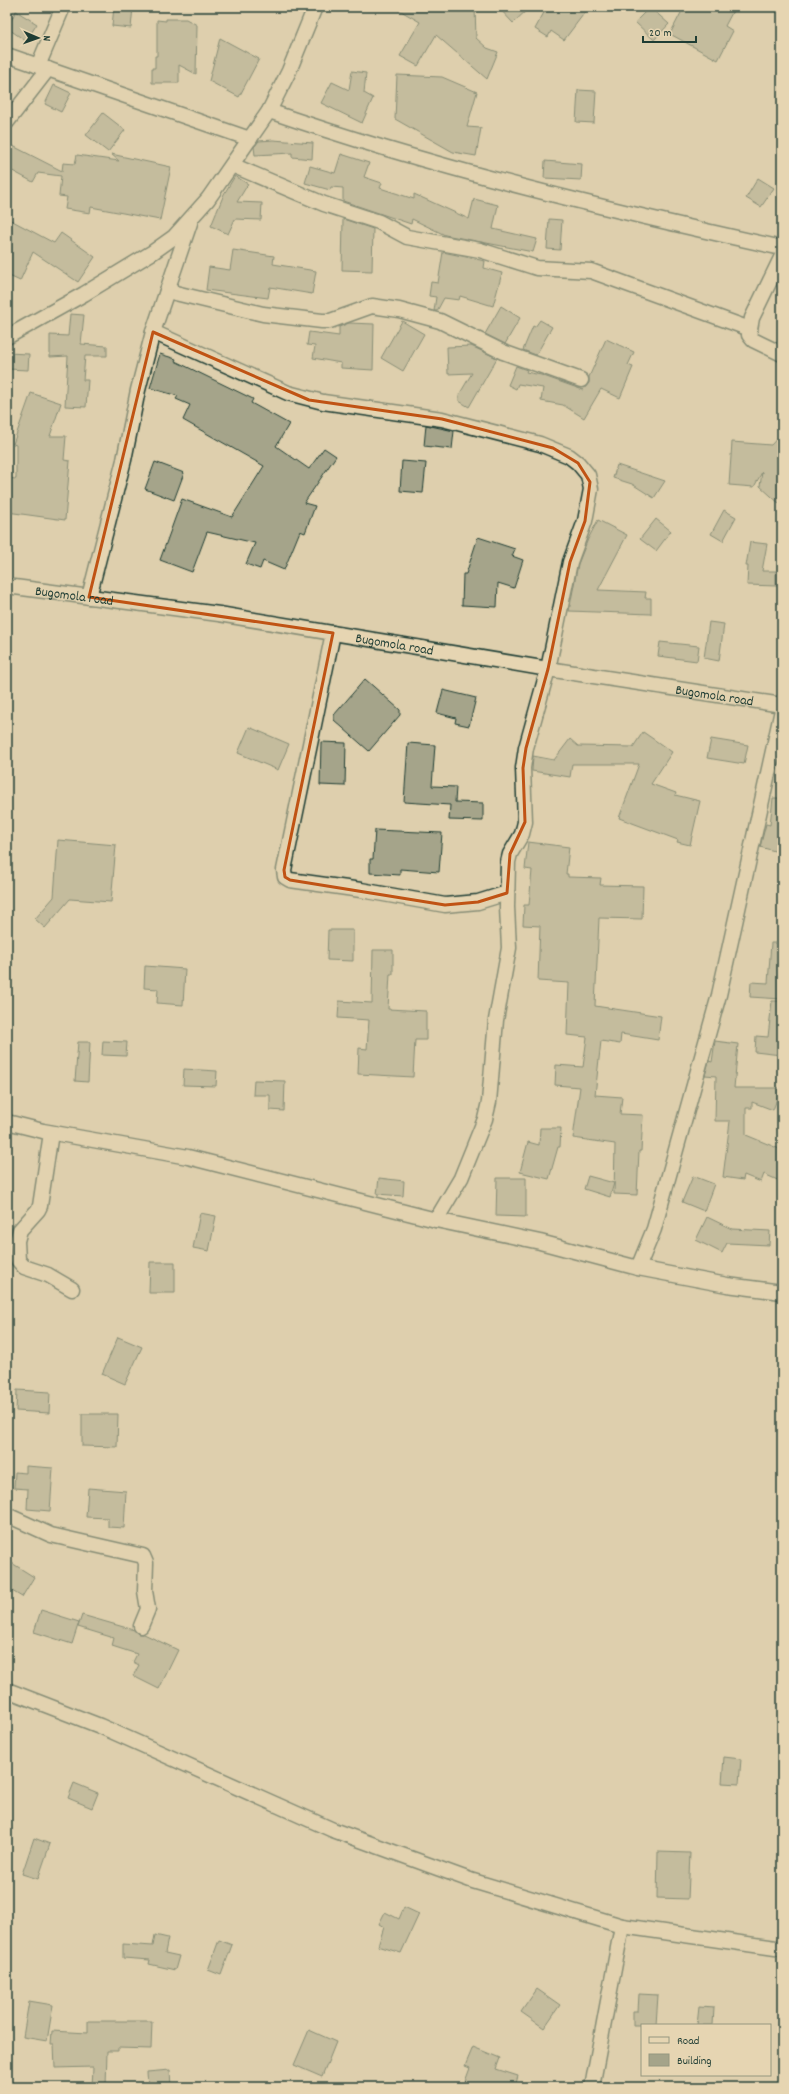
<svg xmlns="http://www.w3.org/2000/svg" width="789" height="2094" viewBox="0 0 789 2094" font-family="Dekko,sans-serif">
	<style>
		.building { fill: #a5a48a; stroke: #1f3d34 }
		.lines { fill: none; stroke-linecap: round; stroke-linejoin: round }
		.minor-casing { stroke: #1f3d34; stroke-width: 17 }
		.minor { stroke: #e6d5b2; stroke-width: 14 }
		.marked { fill: none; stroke: #c05314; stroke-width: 3; stroke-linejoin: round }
		.labels { text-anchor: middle; stroke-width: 3; stroke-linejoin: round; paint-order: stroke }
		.street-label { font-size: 14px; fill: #1f3d34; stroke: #e6d5b2 }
	</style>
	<rect width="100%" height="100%" fill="#decfad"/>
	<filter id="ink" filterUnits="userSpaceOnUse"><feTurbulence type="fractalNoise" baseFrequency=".025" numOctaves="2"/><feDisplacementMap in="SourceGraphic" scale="8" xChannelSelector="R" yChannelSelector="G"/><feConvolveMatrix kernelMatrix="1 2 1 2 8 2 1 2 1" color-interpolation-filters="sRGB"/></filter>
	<g filter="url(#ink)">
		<path class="building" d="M 114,7 L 133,7 L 131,28 L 112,26 Z
			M 394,7 L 475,7 L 476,38 L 487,48 L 498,52 L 487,79 L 436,35 L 418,66 L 400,56 L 420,22 Z
			M 498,7 L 530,7 L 513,23 Z
			M 547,7 L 589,7 L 564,40 L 551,31 L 548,37 L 535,29 Z
			M 650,7 L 669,24 L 654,40 L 635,22 Z
			M 684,7 L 735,7 L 725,26 L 733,31 L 718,60 L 670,34 Z
			M 16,11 L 37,24 L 26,41 L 7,28 Z
			M 166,19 L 186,19 L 197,25 L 196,74 L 179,65 L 179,83 L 152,83 L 152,68 L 155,68 L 155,56 L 157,56 L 157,20 L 166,21 Z
			M 220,38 L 259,59 L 239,97 L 209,81 Z
			M 352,71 L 366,73 L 364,93 L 373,98 L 362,123 L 321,103 L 332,82 L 349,90 Z
			M 397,75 L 442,77 L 477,92 L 467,127 L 481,128 L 476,156 L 453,152 L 395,119 Z
			M 54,85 L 71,93 L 61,112 L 45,104 Z
			M 578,90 L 596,91 L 594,123 L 576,122 Z
			M 103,113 L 125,130 L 108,152 L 86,135 Z
			M 273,140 L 313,143 L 312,159 L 292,157 L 292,153 L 255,155 L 254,147 L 259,141 Z
			M 7,143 L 62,171 L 63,163 L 75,164 L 77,155 L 119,161 L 111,154 L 171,167 L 160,220 L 91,207 L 90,213 L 65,209 L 67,197 L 59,196 L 61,176 L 38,173 L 33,182 L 7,168 Z
			M 341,154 L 369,163 L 364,177 L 382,183 L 380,188 L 414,199 L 414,194 L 469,219 L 474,199 L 498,205 L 493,229 L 537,239 L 533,252 L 445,235 L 412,219 L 411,224 L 343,201 L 343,188 L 331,187 L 330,190 L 305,183 L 310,166 L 335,173 Z
			M 545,161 L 582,164 L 581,180 L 544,178 Z
			M 235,176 L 248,184 L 237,202 L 262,203 L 261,220 L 235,219 L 228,234 L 211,226 L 224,194 Z
			M 758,178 L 774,188 L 761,207 L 746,198 Z
			M 7,218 L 54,243 L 61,233 L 95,257 L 78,282 L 33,252 L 20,281 L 7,275 Z
			M 343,219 L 373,229 L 372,271 L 342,270 Z
			M 549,219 L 562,220 L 560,250 L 547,249 Z
			M 233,250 L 274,256 L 273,264 L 316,271 L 312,294 L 270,287 L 268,298 L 206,290 L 209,267 L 230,270 Z
			M 443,252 L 485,261 L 484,268 L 502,273 L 493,306 L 460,296 L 459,300 L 444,298 L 437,311 L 434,311 L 436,297 L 429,296 L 431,282 L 438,283 Z
			M 501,306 L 520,318 L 505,344 L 485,334 Z
			M 70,314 L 84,315 L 81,344 L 107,346 L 107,356 L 85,356 L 83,380 L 88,380 L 86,407 L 65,406 L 68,356 L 50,357 L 50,335 L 68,336 Z
			M 540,320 L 552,327 L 536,355 L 523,350 L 533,326 L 535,327 Z
			M 402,321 L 424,334 L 403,371 L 381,358 Z
			M 349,323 L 374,324 L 373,370 L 341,368 L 341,363 L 313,358 L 315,346 L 307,345 L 309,332 L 339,336 L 339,327 Z
			M 606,339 L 634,352 L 628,365 L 633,367 L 620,398 L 601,389 L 584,418 L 563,405 L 541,401 L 543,388 L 518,384 L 516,389 L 508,385 L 516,366 L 527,370 L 526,372 L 541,375 L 583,390 L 589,383 L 589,377 Z
			M 471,346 L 497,358 L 469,407 L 459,401 L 459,395 L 472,373 L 448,374 L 447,347 Z
			M 7,353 L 29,354 L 28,370 L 7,369 Z
			M 160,354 L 176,359 L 175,361 L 253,399 L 251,403 L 289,424 L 276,446 L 309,469 L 324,448 L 336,456 L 304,503 L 315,506 L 305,533 L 300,531 L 284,570 L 263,561 L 260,569 L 246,564 L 255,543 L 207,532 L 192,572 L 160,560 L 182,499 L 232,517 L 264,466 L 183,420 L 190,405 L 176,399 L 178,396 L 150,388 Z
			M 31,393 L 61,403 L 50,436 L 66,436 L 64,460 L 70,461 L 65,520 L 7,512 L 7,478 L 16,479 L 16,445 L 13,444 Z
			M 426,425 L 454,431 L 452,449 L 424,446 Z
			M 782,433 L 782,506 L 760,486 L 762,472 L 754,487 L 729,485 L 732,442 L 771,445 Z
			M 402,461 L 426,463 L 423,493 L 400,491 Z
			M 155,462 L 184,473 L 174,500 L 145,489 Z
			M 617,465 L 665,481 L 654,498 L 632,484 L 613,478 Z
			M 724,510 L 736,517 L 723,541 L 711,534 Z
			M 656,519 L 671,531 L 656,551 L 640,539 Z
			M 598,520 L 627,535 L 598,590 L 646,592 L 645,598 L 651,598 L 651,614 L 569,611 L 578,564 L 588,539 Z
			M 478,537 L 515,549 L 512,556 L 523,560 L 514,588 L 498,583 L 497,607 L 462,605 L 463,574 L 466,574 Z
			M 750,542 L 767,544 L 762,571 L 776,571 L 776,586 L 747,585 L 748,566 L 746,566 Z
			M 709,622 L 724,624 L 719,661 L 704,658 Z
			M 660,642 L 699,646 L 697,661 L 658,656 Z
			M 365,679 L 400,710 L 400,715 L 369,751 L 334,720 L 334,715 Z
			M 443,690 L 476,698 L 469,726 L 455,723 L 456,718 L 437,713 Z
			M 249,727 L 289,744 L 278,770 L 238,753 Z
			M 643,732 L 672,752 L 651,784 L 676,793 L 675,795 L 700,801 L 690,845 L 677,842 L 678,840 L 619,818 L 639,764 L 572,764 L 570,777 L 532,771 L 533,756 L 554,760 L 570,739 L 578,746 L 633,747 Z
			M 711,739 L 748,745 L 744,764 L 707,758 Z
			M 321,742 L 346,743 L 345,786 L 320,785 Z
			M 408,743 L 435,745 L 432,786 L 456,787 L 455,802 L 483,803 L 483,821 L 449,820 L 450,805 L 404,802 Z
			M 773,798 L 782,798 L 782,853 L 760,847 L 766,824 L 770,825 Z
			M 375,830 L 442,833 L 439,872 L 400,869 L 400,875 L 370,873 L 370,859 L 373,859 Z
			M 58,840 L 116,845 L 111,902 L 70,899 L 45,928 L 35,919 L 54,897 Z
			M 528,842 L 569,847 L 566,874 L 568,874 L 568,877 L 601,878 L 600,885 L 643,886 L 642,919 L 599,918 L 595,1006 L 661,1016 L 658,1040 L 621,1034 L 620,1044 L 601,1041 L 595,1095 L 622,1097 L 620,1114 L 643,1115 L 641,1151 L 639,1151 L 637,1195 L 614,1194 L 615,1144 L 573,1138 L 580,1087 L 555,1085 L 556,1065 L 583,1067 L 587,1037 L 567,1035 L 569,983 L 538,981 L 540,926 L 523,925 L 524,905 L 529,905 L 532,870 L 525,869 Z
			M 328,930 L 353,930 L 353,961 L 327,960 Z
			M 771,943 L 782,943 L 782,999 L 750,997 L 751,982 L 768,983 Z
			M 373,950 L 393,950 L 393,974 L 390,974 L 388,1009 L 426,1011 L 426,1040 L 415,1040 L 413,1077 L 358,1074 L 359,1048 L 367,1049 L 369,1020 L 338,1018 L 339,1001 L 372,1003 Z
			M 145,966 L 185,969 L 183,1005 L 157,1003 L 158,989 L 144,988 Z
			M 772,1001 L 782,1001 L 781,1055 L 755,1052 L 756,1036 L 768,1037 Z
			M 103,1041 L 127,1042 L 126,1056 L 102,1055 Z
			M 715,1041 L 738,1044 L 734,1088 L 781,1088 L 773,1110 L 752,1102 L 752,1108 L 746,1108 L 746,1135 L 782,1150 L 782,1182 L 764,1174 L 761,1182 L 744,1175 L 743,1180 L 723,1177 L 730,1121 L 715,1121 L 716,1076 L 705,1075 L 709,1061 L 712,1062 Z
			M 78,1042 L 90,1042 L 88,1082 L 75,1081 Z
			M 184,1069 L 217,1071 L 216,1086 L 183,1085 Z
			M 254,1080 L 285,1081 L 284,1111 L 270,1110 L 270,1095 L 253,1095 Z
			M 540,1128 L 561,1128 L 560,1147 L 558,1147 L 549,1179 L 520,1172 L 528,1142 L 539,1145 Z
			M 588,1176 L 614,1183 L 610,1197 L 584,1189 Z
			M 693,1176 L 714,1184 L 704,1211 L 682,1202 Z
			M 379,1178 L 404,1181 L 403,1196 L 377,1194 Z
			M 497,1178 L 526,1178 L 526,1217 L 496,1216 Z
			M 200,1213 L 216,1216 L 209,1251 L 193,1248 Z
			M 707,1217 L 732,1229 L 770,1231 L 769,1245 L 727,1243 L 722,1253 L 696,1240 Z
			M 150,1262 L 175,1262 L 175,1293 L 149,1293 Z
			M 118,1337 L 142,1347 L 125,1384 L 102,1374 Z
			M 17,1390 L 50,1392 L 49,1413 L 16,1411 Z
			M 82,1414 L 118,1414 L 117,1447 L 82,1446 Z
			M 26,1466 L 53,1468 L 50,1511 L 27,1509 L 28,1489 L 14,1488 L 15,1472 L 26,1473 Z
			M 88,1488 L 126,1491 L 124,1528 L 108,1527 L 108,1518 L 86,1517 Z
			M 7,1560 L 34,1577 L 22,1597 L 7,1588 Z
			M 41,1610 L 79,1622 L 72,1644 L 34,1632 Z
			M 82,1615 L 134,1630 L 138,1634 L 144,1634 L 178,1650 L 159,1689 L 133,1676 L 139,1665 L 133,1662 L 137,1654 L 112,1646 L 114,1638 L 78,1627 Z
			M 724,1757 L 741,1759 L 739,1784 L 722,1783 Z
			M 74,1783 L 98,1793 L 92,1808 L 68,1798 Z
			M 34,1838 L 50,1844 L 38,1879 L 22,1874 Z
			M 658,1852 L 690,1853 L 688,1899 L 657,1898 Z
			M 404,1907 L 419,1914 L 401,1953 L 378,1946 L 384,1927 L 379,1924 L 385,1912 L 399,1919 Z
			M 155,1935 L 168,1938 L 165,1953 L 179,1956 L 175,1970 L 149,1964 L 150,1960 L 123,1958 L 123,1944 L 153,1946 Z
			M 219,1940 L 232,1945 L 221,1975 L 208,1970 Z
			M 537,1989 L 560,2005 L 544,2028 L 521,2012 Z
			M 639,1994 L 658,1995 L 656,2025 L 633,2025 L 633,2011 L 638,2011 Z
			M 29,2001 L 53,2005 L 47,2041 L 23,2037 Z
			M 699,2007 L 714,2008 L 713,2025 L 697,2025 Z
			M 88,2021 L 152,2021 L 151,2049 L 118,2048 L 118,2051 L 107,2051 L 106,2087 L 92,2087 L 93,2067 L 55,2068 L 54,2044 L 51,2044 L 52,2031 L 88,2033 Z
			M 309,2030 L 336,2042 L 322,2077 L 294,2065 Z
			M 473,2047 L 500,2058 L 496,2069 L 518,2076 L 515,2087 L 463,2087 L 470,2068 L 465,2066 Z
			M 170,2070 L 171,2087 L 148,2087 L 147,2072 Z"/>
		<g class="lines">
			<defs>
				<g id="minor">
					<path d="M 7,55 L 250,139"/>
					<path d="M 38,66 L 63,7"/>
					<path d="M 269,111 C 437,169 609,210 782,248"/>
					<path d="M 7,122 L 48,69"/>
					<path d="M 232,165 L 324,204 L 379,222 L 407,237 L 480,250 L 537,268 L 591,271 L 750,329"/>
					<path d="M 782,256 L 752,318 L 749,335 L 753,340 L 782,354"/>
					<path d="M 167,291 L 263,314 L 322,321 L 330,321 L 372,306 L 399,310 L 440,321 L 503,352 L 581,380"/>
					<path d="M 153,332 L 288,393 L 323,402 L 442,419 L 540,444 L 569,456 L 578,463 L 588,475 L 591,489 L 585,521 L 570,562 L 548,669 L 526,748 L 523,768 L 525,822 L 522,834 L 510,854 L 508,862 L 507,907 L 509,948 L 496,1020 L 489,1102 L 485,1119 L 461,1178 L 436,1220"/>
					<path d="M 7,337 L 84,294 L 153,252 L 174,237 L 208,199 L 269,111 L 289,71 L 315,7"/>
					<path id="s1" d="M 7,586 L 219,614 L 548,669 L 782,705"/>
					<path d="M 89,597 L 124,460 L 138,390 L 153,332 L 190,223"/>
					<path d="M 333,633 L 284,870 L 285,877 L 290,880 L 361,890 L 445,905 L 478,902 L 507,893"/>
					<path d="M 7,1122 L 43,1131 L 188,1157 L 436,1220 L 540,1242 L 638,1268 L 727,1285 L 782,1292"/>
					<path d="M 51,1133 L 40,1206 L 38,1210 L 20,1230 L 17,1241 L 18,1260 L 24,1267 L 48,1275 L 72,1289"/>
					<path d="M 638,1268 L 654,1229 L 719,995 L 782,710"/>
					<path d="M 7,1515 L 51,1535 L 143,1556 L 146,1563 L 145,1591 L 148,1609 L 141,1626"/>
					<path d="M 7,1690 L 100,1726 L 333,1830 L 473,1881 L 622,1926 L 782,1949"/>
					<path d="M 592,2087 L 622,1926"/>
				</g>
			</defs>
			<use href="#minor" class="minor-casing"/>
			<use href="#minor" class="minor"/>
		</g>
	</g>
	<path d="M0 0H789V2094H0ZM 153,332 L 309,400 L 442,419 L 553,448 L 578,463 L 590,482 L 585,521 L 570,562 L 548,669 L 526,748 L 523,768 L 525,822 L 510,854 L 507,893 L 478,902 L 445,905 L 290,880 L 285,877 L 284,870 L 333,633 L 89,597 Z" fill="#decfad" fill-opacity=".55" fill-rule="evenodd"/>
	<path class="marked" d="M 153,332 L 309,400 L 442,419 L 553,448 L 578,463 L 590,482 L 585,521 L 570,562 L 548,669 L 526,748 L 523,768 L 525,822 L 510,854 L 507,893 L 478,902 L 445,905 L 290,880 L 285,877 L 284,870 L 333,633 L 89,597 Z"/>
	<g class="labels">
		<g class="street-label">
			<text dy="5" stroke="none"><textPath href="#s1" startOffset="68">Bugomola road</textPath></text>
			<text dy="5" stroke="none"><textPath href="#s1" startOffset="392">Bugomola road</textPath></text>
			<text dy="5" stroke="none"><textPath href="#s1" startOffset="716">Bugomola road</textPath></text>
		</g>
	</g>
	<rect width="789" height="2094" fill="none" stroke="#e6d5b2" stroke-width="24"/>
	<rect x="12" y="12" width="765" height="2070" fill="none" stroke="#1f3d34" stroke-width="1.5" filter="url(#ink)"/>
	<rect x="641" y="2024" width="130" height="52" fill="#e6d5b2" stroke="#969880"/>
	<rect x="649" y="2037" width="20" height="6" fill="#e6d5b2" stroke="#969880"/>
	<text x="677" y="2044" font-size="12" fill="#1f3d34">Road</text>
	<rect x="649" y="2054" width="20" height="12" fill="#a5a48a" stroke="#969880"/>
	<text x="677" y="2064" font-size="12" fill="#1f3d34">Building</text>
	<g transform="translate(38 38) rotate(92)" stroke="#e6d5b2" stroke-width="3" paint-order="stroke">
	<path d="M0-3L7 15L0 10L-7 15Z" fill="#1f3d34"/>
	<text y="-6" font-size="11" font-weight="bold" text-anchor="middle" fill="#1f3d34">N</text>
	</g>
	<path d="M643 36v6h53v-6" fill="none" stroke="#1f3d34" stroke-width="2"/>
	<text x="649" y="36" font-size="12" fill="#1f3d34" stroke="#e6d5b2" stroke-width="3" paint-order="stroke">20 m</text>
</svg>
